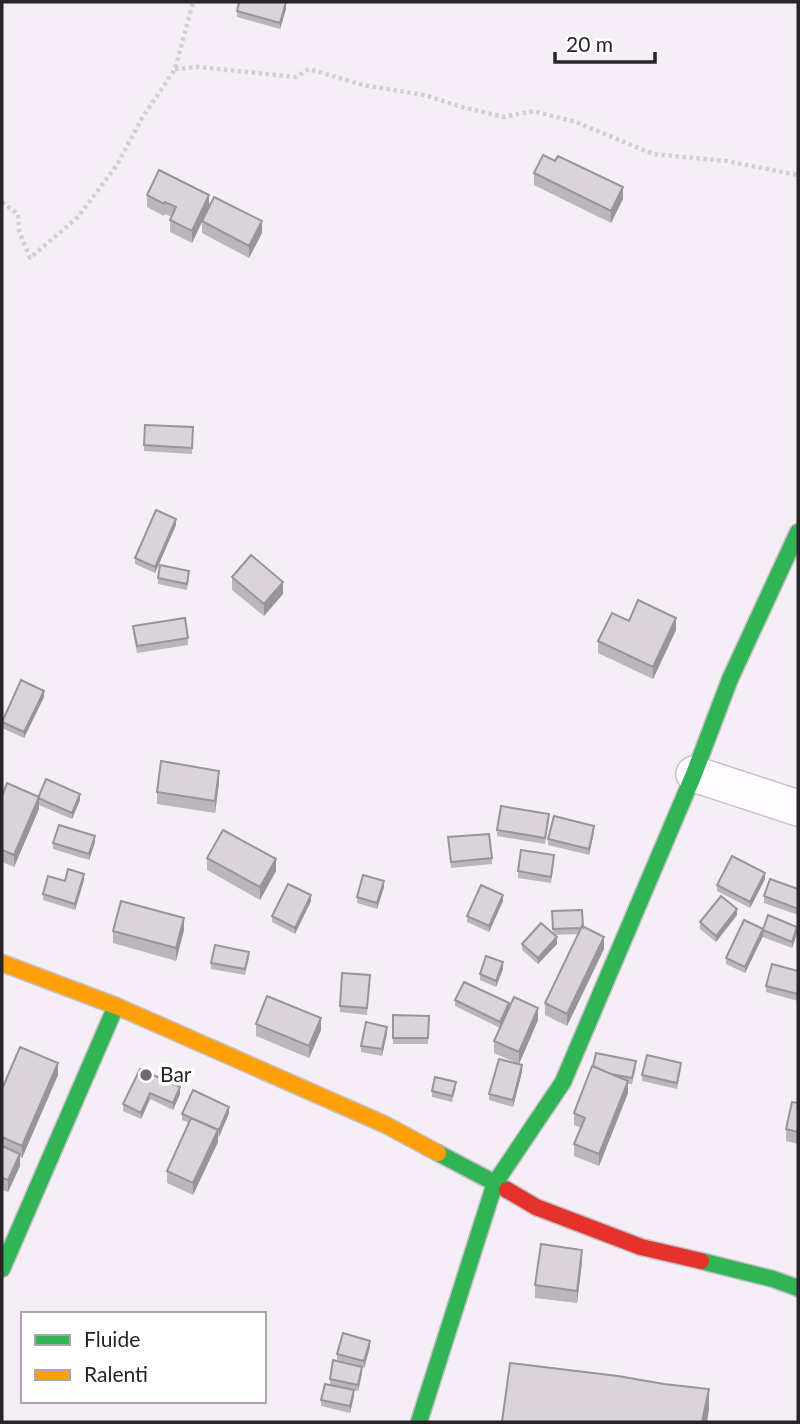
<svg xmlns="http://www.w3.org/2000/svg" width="800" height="1424" viewBox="0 0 800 1424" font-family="Lato,sans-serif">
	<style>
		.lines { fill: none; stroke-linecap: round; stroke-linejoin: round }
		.street-casing { stroke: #c5c0c6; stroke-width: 38 }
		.fast-casing { stroke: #c5c0c6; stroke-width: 19 }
		.slow-casing { stroke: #c5c0c6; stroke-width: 19 }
		.jam-casing { stroke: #c5c0c6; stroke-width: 19 }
		.path { stroke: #d1cfd2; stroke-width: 4.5; stroke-dasharray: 3.5 3.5; stroke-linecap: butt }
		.street { stroke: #fefcfe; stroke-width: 35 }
		.fast { stroke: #30b455; stroke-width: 16 }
		.slow { stroke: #ff9f0a; stroke-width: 16 }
		.jam { stroke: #e5322d; stroke-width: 16 }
		.wall { fill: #bbb6bb }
		.shaded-wall { fill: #999499 }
		.building { fill: #dad4da; stroke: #999499; stroke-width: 2 }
		.poi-dot { fill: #706b71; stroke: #fff; stroke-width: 2.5 }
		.labels { text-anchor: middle; stroke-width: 7; stroke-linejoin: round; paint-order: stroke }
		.poi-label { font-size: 21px; fill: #282429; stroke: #fff; text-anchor: start }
	</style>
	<rect width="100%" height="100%" fill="#f5eef6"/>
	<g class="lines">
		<defs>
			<path id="street" d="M 694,774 L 798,808"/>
			<path id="fast" d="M 507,1190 L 495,1183 L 563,1082 L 694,774 L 730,679 L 798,532
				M 701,1261 L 773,1279 L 798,1288
				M 2,1269 L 116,1006
				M 419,1422 L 495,1183 L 438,1153"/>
			<path id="slow" d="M 2,963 L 116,1006 L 386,1125 L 438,1153"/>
			<path id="jam" d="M 507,1190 L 536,1207 L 641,1247 L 701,1261"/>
		</defs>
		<use href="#street" class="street-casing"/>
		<use href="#fast" class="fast-casing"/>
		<use href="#slow" class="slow-casing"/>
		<use href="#jam" class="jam-casing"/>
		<path class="path" d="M 175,69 L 199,67 L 296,77 L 309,69 L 363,85 L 424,95 L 462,107 L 504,117 L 533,111 L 576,122 L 653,154 L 726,161 L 798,175
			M 2,202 L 18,214 L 19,231 L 30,258 L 78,217 L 117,165 L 142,118 L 175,69 L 193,2"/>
		<use href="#street" class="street"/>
		<use href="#fast" class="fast"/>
		<use href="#slow" class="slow"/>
		<use href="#jam" class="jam"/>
	</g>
	<path class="wall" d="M 286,9 L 280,29 L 237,17 L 237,11 Z
		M 555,161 L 623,199 L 611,223 L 534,185 L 534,173 Z
		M 147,195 L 209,207 L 262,233 L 249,258 L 202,233 L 202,222 L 192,243 L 170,232 L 170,220 L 172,217 L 165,214 L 164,216 L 147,207 Z
		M 145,425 L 193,427 L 192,454 L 144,451 Z
		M 176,525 L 155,573 L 135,564 L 135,558 Z
		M 189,577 L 187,590 L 158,584 L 158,578 Z
		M 232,577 L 283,594 L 264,616 L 232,590 Z
		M 629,621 L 676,630 L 653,679 L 598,653 L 598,641 Z
		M 133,626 L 188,638 L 188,645 L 137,653 L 133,632 Z
		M 44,697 L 24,738 L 2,728 L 2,721 Z
		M 219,783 L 215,813 L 157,804 L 157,792 Z
		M 2,796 L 80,800 L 72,819 L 39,805 L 39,809 L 14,867 L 2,862 Z
		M 549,820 L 545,844 L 497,836 L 497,830 Z
		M 594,832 L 589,855 L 548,845 L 548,839 Z
		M 448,837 L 492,858 L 492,864 L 451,868 Z
		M 95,842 L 89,860 L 53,849 L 53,843 Z
		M 207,858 L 276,871 L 260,900 L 207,870 Z
		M 554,861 L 551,883 L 518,878 L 518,871 Z
		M 765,879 L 750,908 L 717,891 L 717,885 Z
		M 84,880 L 75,910 L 43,900 L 43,894 L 65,881 Z
		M 384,887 L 377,909 L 357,903 L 357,897 Z
		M 798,889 L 798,915 L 764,903 L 764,896 Z
		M 311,901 L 295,934 L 272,922 L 272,916 Z
		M 503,901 L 489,932 L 467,922 L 467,916 Z
		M 552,911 L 583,927 L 604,949 L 567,1026 L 545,1015 L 545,1003 L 578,934 L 554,935 L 557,944 L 538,964 L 522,950 L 522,944 L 553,934 Z
		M 737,915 L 716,942 L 700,929 L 700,922 Z
		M 763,929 L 797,933 L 792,948 L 763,937 L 763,936 L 745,973 L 726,964 L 726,958 Z
		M 184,930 L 176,961 L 113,943 L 113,931 Z
		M 249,958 L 245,975 L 211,969 L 211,963 Z
		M 503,969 L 496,987 L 480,980 L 480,974 Z
		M 798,971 L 798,1001 L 766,992 L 766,986 Z
		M 370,975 L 367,1015 L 340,1012 L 340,1006 Z
		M 455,1000 L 509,1008 L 538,1020 L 519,1064 L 494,1053 L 494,1041 L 500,1028 L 455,1006 Z
		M 393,1015 L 429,1016 L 428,1044 L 393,1044 Z
		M 256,1024 L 321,1030 L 309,1058 L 256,1036 Z
		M 387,1033 L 382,1056 L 361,1052 L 361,1046 Z
		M 592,1066 L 636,1067 L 632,1084 L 628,1084 L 628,1093 L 599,1166 L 574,1156 L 574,1144 L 581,1128 L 574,1125 L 574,1113 Z
		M 140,1069 L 180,1094 L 173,1110 L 150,1099 L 141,1119 L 123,1111 L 123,1104 Z
		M 681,1069 L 677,1089 L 642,1081 L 642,1075 Z
		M 522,1072 L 513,1107 L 489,1100 L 489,1094 Z
		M 58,1075 L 22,1158 L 20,1157 L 20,1166 L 8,1192 L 2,1190 L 2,1089 Z
		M 456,1088 L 452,1102 L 432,1097 L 432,1091 Z
		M 798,1103 L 798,1144 L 786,1141 L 786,1129 Z
		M 229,1113 L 219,1137 L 218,1136 L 218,1142 L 193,1195 L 167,1183 L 167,1171 L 189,1123 L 182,1120 L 182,1114 Z
		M 582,1262 L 577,1303 L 535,1298 L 535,1285 Z
		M 370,1347 L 364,1368 L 362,1367 L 362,1373 L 358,1391 L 354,1390 L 354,1396 L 350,1413 L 321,1406 L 321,1400 L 330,1385 L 330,1379 L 356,1365 L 337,1360 L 337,1354 Z"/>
	<path class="shaded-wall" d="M 286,2 L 286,9 L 280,29 L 280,23 Z
		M 623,187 L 623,199 L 611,223 L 611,211 Z
		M 209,195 L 209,207 L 192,243 L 192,231 Z
		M 262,221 L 262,233 L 249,258 L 249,246 Z
		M 176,519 L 176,525 L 155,573 L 155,567 Z
		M 283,582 L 283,594 L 264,616 L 264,604 Z
		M 676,618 L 676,630 L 653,679 L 653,667 Z
		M 44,691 L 44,697 L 24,738 L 24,732 Z
		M 219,771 L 219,783 L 215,813 L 215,801 Z
		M 80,794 L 80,800 L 72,819 L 72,813 Z
		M 39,797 L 39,809 L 14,867 L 14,855 Z
		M 594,826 L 594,832 L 589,855 L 589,849 Z
		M 95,836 L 95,842 L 89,860 L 89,854 Z
		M 276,859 L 276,871 L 260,900 L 260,887 Z
		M 765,873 L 765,879 L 750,908 L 750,902 Z
		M 84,874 L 84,880 L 75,910 L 75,904 Z
		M 384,881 L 384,887 L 377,909 L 377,903 Z
		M 311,895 L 311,901 L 295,934 L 295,928 Z
		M 503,895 L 503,901 L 489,932 L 489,926 Z
		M 737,909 L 737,915 L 716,942 L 716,936 Z
		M 184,918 L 184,930 L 176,961 L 176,948 Z
		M 797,927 L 797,933 L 792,948 L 792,942 Z
		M 763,929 L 763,936 L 745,973 L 745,967 Z
		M 557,937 L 557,944 L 538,964 L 538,958 Z
		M 604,937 L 604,949 L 567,1026 L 567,1014 Z
		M 503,962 L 503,969 L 496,987 L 496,981 Z
		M 509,1003 L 509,1010 L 500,1028 L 500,1022 Z
		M 538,1008 L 538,1020 L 519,1064 L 519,1052 Z
		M 321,1018 L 321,1030 L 309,1058 L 309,1046 Z
		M 387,1027 L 387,1033 L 382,1056 L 382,1049 Z
		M 58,1063 L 58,1075 L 22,1158 L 22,1146 Z
		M 522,1065 L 522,1072 L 513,1107 L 513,1100 Z
		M 628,1081 L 628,1093 L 599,1166 L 599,1154 Z
		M 180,1087 L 180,1094 L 173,1110 L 173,1103 Z
		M 150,1093 L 150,1099 L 141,1119 L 141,1113 Z
		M 229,1107 L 229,1113 L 219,1137 L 219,1130 Z
		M 218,1130 L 218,1142 L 193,1195 L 193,1183 Z
		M 20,1154 L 20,1166 L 8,1192 L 8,1180 Z
		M 582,1250 L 582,1262 L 577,1303 L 577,1291 Z
		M 370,1341 L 370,1347 L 364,1368 L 364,1361 Z
		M 362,1367 L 362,1373 L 358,1391 L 358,1385 Z
		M 709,1389 L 709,1410 L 707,1422 L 702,1422 Z
		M 354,1390 L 354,1396 L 350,1413 L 350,1406 Z"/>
	<path class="building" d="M 239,2 L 286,2 L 280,23 L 237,11 Z
		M 543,155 L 555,161 L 558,156 L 623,187 L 611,211 L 534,173 Z
		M 159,170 L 209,195 L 192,231 L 170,220 L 176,207 L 165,202 L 164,204 L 147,195 Z
		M 214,197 L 262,221 L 249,246 L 202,221 Z
		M 145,425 L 193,427 L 192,448 L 144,445 Z
		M 156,510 L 176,519 L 155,567 L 135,558 Z
		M 251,555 L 283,582 L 264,604 L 232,577 Z
		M 160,565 L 189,571 L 187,584 L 158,578 Z
		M 638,600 L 676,618 L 653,667 L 598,641 L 612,613 L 629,621 Z
		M 185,618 L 188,638 L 137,646 L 133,626 Z
		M 21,680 L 44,691 L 24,732 L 2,722 Z
		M 161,761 L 219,771 L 215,801 L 157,792 Z
		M 46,779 L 80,794 L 72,813 L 38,798 Z
		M 7,783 L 39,797 L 14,855 L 2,850 L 2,796 Z
		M 501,806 L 549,814 L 545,838 L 497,830 Z
		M 554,816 L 594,826 L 589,849 L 548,839 Z
		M 59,825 L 95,836 L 89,854 L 53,843 Z
		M 223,830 L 276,859 L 260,887 L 207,858 Z
		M 489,834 L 492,858 L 451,862 L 448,837 Z
		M 521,850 L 554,855 L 551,877 L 518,871 Z
		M 732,856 L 765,873 L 750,902 L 717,885 Z
		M 68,869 L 84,874 L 75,904 L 43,894 L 48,876 L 65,881 Z
		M 363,875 L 384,881 L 377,903 L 357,897 Z
		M 770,879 L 798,889 L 798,909 L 764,896 Z
		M 288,884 L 311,895 L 295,928 L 272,916 Z
		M 481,885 L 503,895 L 489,926 L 467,916 Z
		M 721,896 L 737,909 L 716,936 L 700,922 Z
		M 121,901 L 184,918 L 176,948 L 113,931 Z
		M 582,910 L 583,927 L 582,926 L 581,928 L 553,929 L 552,911 Z
		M 768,915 L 797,927 L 792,942 L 763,930 Z
		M 744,920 L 763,929 L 745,967 L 726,958 Z
		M 541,923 L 557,937 L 538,958 L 522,944 Z
		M 582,926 L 604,937 L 567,1014 L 545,1003 Z
		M 215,945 L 249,952 L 245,969 L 211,963 Z
		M 486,956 L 503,962 L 496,981 L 480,974 Z
		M 772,964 L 798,971 L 798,994 L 766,986 Z
		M 342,973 L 370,975 L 367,1008 L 340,1006 Z
		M 464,982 L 509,1003 L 500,1022 L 455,1000 Z
		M 267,996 L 321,1018 L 309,1046 L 256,1024 Z
		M 514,997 L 538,1008 L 519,1052 L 494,1041 Z
		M 393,1015 L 429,1016 L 428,1038 L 393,1038 Z
		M 366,1022 L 387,1027 L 382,1049 L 361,1046 Z
		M 20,1047 L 58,1063 L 22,1146 L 2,1137 L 2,1089 Z
		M 596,1053 L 636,1061 L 632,1078 L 611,1074 L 593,1066 Z
		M 647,1055 L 681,1063 L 677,1083 L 642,1075 Z
		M 499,1059 L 522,1065 L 513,1100 L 489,1094 Z
		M 592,1066 L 628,1081 L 599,1154 L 574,1144 L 585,1118 L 574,1113 Z
		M 140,1069 L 180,1087 L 173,1103 L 150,1093 L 141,1113 L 123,1104 Z
		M 435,1077 L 456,1082 L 452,1096 L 432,1091 Z
		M 193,1090 L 229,1107 L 219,1130 L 182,1114 Z
		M 792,1102 L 798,1103 L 798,1132 L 786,1129 Z
		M 191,1118 L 218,1130 L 193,1183 L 167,1171 Z
		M 2,1146 L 20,1154 L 8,1180 L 2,1178 Z
		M 541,1244 L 582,1250 L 577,1291 L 535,1285 Z
		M 343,1333 L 370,1341 L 364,1361 L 337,1354 Z
		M 333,1360 L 362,1367 L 358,1385 L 330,1379 Z
		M 510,1363 L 618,1376 L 664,1384 L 709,1389 L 702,1422 L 502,1422 Z
		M 325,1384 L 354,1390 L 350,1406 L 321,1400 Z"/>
	<circle class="poi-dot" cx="146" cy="1075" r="7"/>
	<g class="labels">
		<g class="poi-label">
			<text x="160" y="1082">Bar</text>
		</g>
	</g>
	<rect width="800" height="1424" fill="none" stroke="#282429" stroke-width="7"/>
	<rect x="21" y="1312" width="245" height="91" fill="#ffffff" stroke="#a9a7a9" stroke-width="2"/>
	<rect x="35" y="1335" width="35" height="10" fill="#30b455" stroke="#a9a7a9" stroke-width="2"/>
	<text x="84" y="1347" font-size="21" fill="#282429">Fluide</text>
	<rect x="35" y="1370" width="35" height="10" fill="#ff9f0a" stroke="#a9a7a9" stroke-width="2"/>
	<text x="84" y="1382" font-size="21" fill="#282429">Ralenti</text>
	<path d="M555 52v10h100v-10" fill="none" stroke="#282429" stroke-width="3.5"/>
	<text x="566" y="52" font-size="21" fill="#282429" stroke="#ffffff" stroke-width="5" paint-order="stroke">20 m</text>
</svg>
